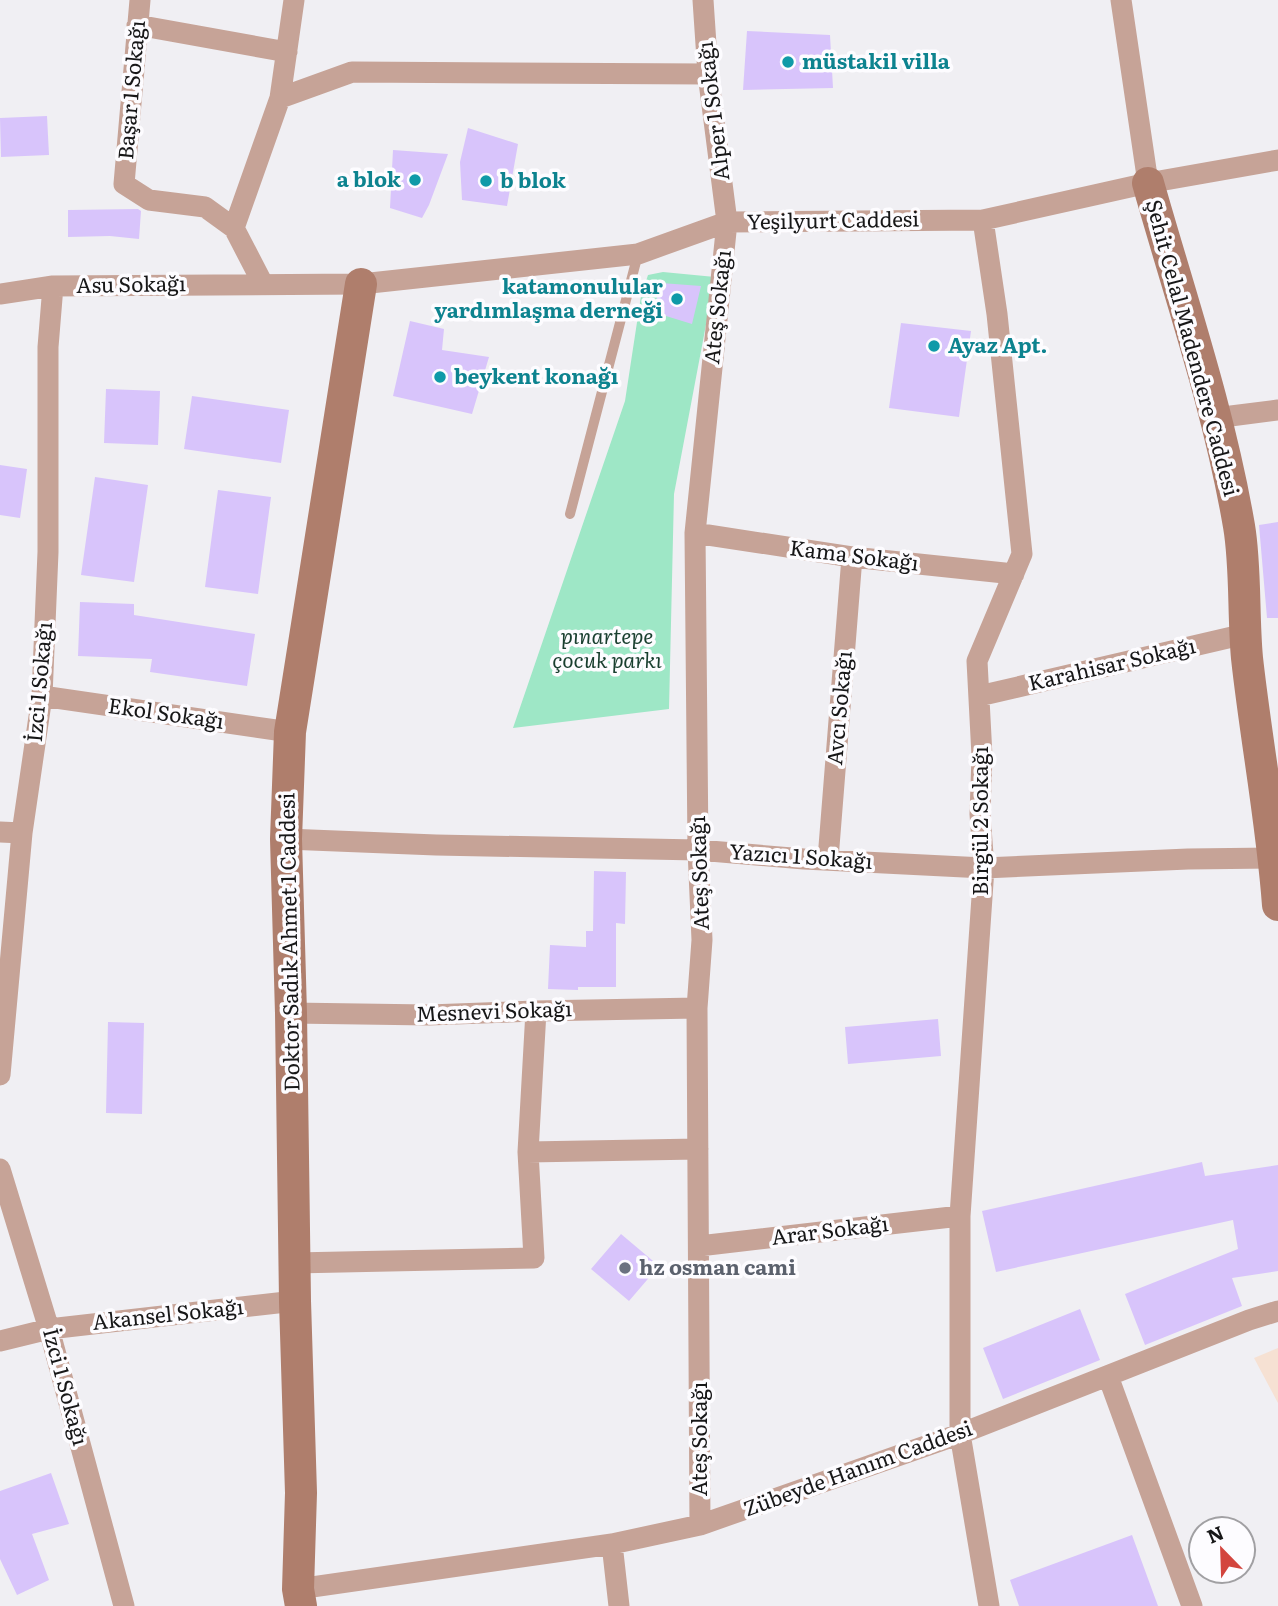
<svg xmlns="http://www.w3.org/2000/svg" width="1278" height="1606" viewBox="0 0 1278 1606" font-family="Literata,serif">
	<style>
		.commercial { fill: #f6e1d3 }
		.green { fill: #9ee7c6 }
		.building { fill: #d8c4fb }
		.lines { fill: none; stroke-linecap: round; stroke-linejoin: round }
		.lane { stroke: #c6a397; stroke-width: 10 }
		.street { stroke: #c6a397; stroke-width: 21 }
		.secondary { stroke: #af7e6c; stroke-width: 32 }
		.culture-dot { fill: #0f9aa8; stroke: #fdfcff; stroke-width: 2.5 }
		.worship-dot { fill: #6b7280; stroke: #fdfcff; stroke-width: 2.5 }
		.labels { text-anchor: middle; stroke-width: 7; stroke-linejoin: round; paint-order: stroke }
		.culture-label { font-size: 21px; font-weight: bold; fill: #0d838f; stroke: #fdfcff; text-anchor: start }
		.street-label { font-size: 21px; fill: #171718; stroke: #fdfcff }
		.park-label { font-size: 21px; font-style: italic; fill: #193f2f; stroke: #fdfcff }
		.worship-label { font-size: 21px; font-weight: bold; fill: #5b616d; stroke: #fdfcff; text-anchor: start }
	</style>
	<rect width="100%" height="100%" fill="#f0eff3"/>
	<path class="commercial" d="M 1278,1348 L 1278,1403 L 1254,1358 Z"/>
	<path class="green" d="M 663,272 L 715,277 L 674,494 L 669,709 L 513,728 L 625,401 L 641,296 L 648,275 Z"/>
	<path class="building" d="M 747,31 L 830,35 L 833,88 L 743,90 Z
		M 47,116 L 49,155 L 1,157 L 0,118 Z
		M 468,128 L 518,144 L 507,206 L 462,200 L 460,162 Z
		M 393,150 L 448,154 L 429,205 L 422,218 L 390,208 Z
		M 138,209 L 141,211 L 139,239 L 110,236 L 68,237 L 68,210 Z
		M 661,283 L 701,286 L 692,324 L 653,312 Z
		M 410,321 L 444,329 L 442,350 L 489,357 L 472,414 L 393,396 Z
		M 901,323 L 971,331 L 959,417 L 889,408 Z
		M 106,389 L 160,391 L 158,445 L 104,443 Z
		M 192,396 L 289,410 L 281,463 L 184,449 Z
		M 0,465 L 27,469 L 20,518 L 0,515 Z
		M 95,477 L 148,485 L 134,582 L 81,575 Z
		M 218,490 L 271,497 L 258,594 L 205,587 Z
		M 1278,522 L 1278,618 L 1267,618 L 1259,525 Z
		M 80,602 L 134,604 L 134,615 L 255,634 L 247,686 L 150,672 L 152,659 L 78,656 Z
		M 594,871 L 626,872 L 625,924 L 616,923 L 616,987 L 578,987 L 578,990 L 548,989 L 550,945 L 586,947 L 586,931 L 593,931 Z
		M 938,1019 L 941,1056 L 848,1064 L 845,1027 Z
		M 108,1022 L 144,1023 L 142,1114 L 106,1113 Z
		M 1202,1162 L 1205,1176 L 1278,1165 L 1278,1271 L 1232,1278 L 1242,1306 L 1145,1345 L 1125,1294 L 1238,1249 L 1233,1220 L 996,1272 L 982,1211 Z
		M 621,1234 L 659,1266 L 629,1301 L 591,1269 Z
		M 1080,1309 L 1100,1360 L 1003,1399 L 983,1348 Z
		M 51,1473 L 69,1524 L 32,1534 L 49,1580 L 17,1595 L 0,1559 L 0,1491 Z
		M 1132,1535 L 1158,1606 L 1019,1606 L 1010,1580 Z"/>
	<g class="lines">
		<path class="lane" d="M 570,514 L 638,254"/>
		<path class="street" d="M 140,0 L 124,184 L 149,200 L 205,207 L 234,228
			M 1121,0 L 1148,183
			M 137,25 L 287,52
			M 280,98 L 352,72 L 708,74
			M 983,220 L 997,314 L 1022,554 L 977,661 L 982,756 L 980,814 L 984,868 L 960,1216 L 960,1434 L 989,1606
			M 263,284 L 234,228 L 280,98 L 294,0
			M 0,294 L 53,286 L 361,284 L 638,254 L 727,222 L 983,220 L 1148,183 L 1278,160
			M 1215,418 L 1278,410
			M 695,533 L 852,557 L 1014,574
			M 42,696 L 290,732
			M 979,696 L 1245,634
			M 0,832 L 22,833
			M 286,839 L 436,845 L 698,850 L 804,859 L 984,868 L 1188,859 L 1274,858
			M 828,859 L 852,557
			M 291,1013 L 429,1015 L 536,1011 L 697,1008
			M 0,1075 L 22,833 L 42,696 L 48,552 L 48,347 L 53,286
			M 528,1152 L 698,1149
			M 0,1169 L 49,1329 L 124,1606
			M 699,1246 L 960,1216
			M 294,1263 L 534,1258 L 528,1152 L 536,1011
			M 0,1341 L 49,1329 L 295,1301
			M 1108,1376 L 1192,1606
			M 700,1525 L 697,1008 L 702,940 L 698,850 L 695,533 L 727,222 L 708,74 L 703,0
			M 612,1544 L 619,1606
			M 298,1589 L 612,1544 L 700,1525 L 960,1434 L 1249,1320 L 1278,1311"/>
		<path class="secondary" d="M 1148,183 C 1180,296 1219,409 1239,526 C 1246,567 1243,615 1247,658 C 1256,740 1272,822 1278,905
			M 301,1606 L 298,1589 L 301,1493 L 295,1301 L 291,1013 L 286,839 L 290,732 L 361,284"/>
	</g>
	<g class="culture-dot">
		<circle cx="788" cy="62" r="7"/>
		<circle cx="415" cy="180" r="7"/>
		<circle cx="486" cy="181" r="7"/>
		<circle cx="677" cy="299" r="7"/>
		<circle cx="934" cy="346" r="7"/>
		<circle cx="440" cy="377" r="7"/>
	</g>
	<circle class="worship-dot" cx="625" cy="1268" r="7"/>
	<g class="labels">
		<g class="culture-label">
			<text x="802" y="69">müstakil villa</text>
			<text x="401" y="187" text-anchor="end">a blok</text>
			<text x="500" y="188">b blok</text>
			<text x="663" y="294" text-anchor="end">katamonulular<tspan x="663" dy="24">yardımlaşma derneği</tspan></text>
			<text x="948" y="353">Ayaz Apt.</text>
			<text x="454" y="384">beykent konağı</text>
		</g>
		<g class="street-label">
			<text transform="translate(132 90) rotate(-85)" y="7">Başar 1 Sokağı</text>
			<text transform="translate(714 111) rotate(-97)" y="7">Alper 1 Sokağı</text>
			<text transform="translate(833 221) rotate(-1)" y="7">Yeşilyurt Caddesi</text>
			<text transform="translate(131 285) rotate(-1)" y="7">Asu Sokağı</text>
			<text transform="translate(718 307) rotate(-84)" y="7">Ateş Sokağı</text>
			<text transform="translate(1192 348) rotate(75)" y="7">Şehit Celal Madendere Caddesi</text>
			<text transform="translate(854 556) rotate(7)" y="7">Kama Sokağı</text>
			<text transform="translate(1112 665) rotate(-13)" y="7">Karahisar Sokağı</text>
			<text transform="translate(40 682) rotate(-85)" y="7">İzci 1 Sokağı</text>
			<text transform="translate(840 708) rotate(-85)" y="7">Avcı Sokağı</text>
			<text transform="translate(166 714) rotate(8)" y="7">Ekol Sokağı</text>
			<text transform="translate(981 821) rotate(-90)" y="7">Birgül 2 Sokağı</text>
			<text transform="translate(801 857) rotate(4)" y="7">Yazıcı 1 Sokağı</text>
			<text transform="translate(700 873) rotate(-92)" y="7">Ateş Sokağı</text>
			<text transform="translate(290 942) rotate(-91)" y="7">Doktor Sadık Ahmet 1 Caddesi</text>
			<text transform="translate(494 1012) rotate(-2)" y="7">Mesnevi Sokağı</text>
			<text transform="translate(830 1231) rotate(-7)" y="7">Arar Sokağı</text>
			<text transform="translate(168 1315) rotate(-6)" y="7">Akansel Sokağı</text>
			<text transform="translate(65 1387) rotate(75)" y="7">İzci 1 Sokağı</text>
			<text transform="translate(700 1439) rotate(-90)" y="7">Ateş Sokağı</text>
			<text transform="translate(858 1469) rotate(-20)" y="7">Zübeyde Hanım Caddesi</text>
		</g>
		<g class="park-label">
			<text x="607" y="644">pınartepe<tspan x="607" dy="24">çocuk parkı</tspan></text>
		</g>
		<g class="worship-label">
			<text x="639" y="1275">hz osman cami</text>
		</g>
	</g>
	<g transform="translate(1222 1550) rotate(337)"><circle r="33" fill="#fdfcff" stroke="#a1a0a3" stroke-width="2"/>
	<path d="M0-5L12 26L0 18L-12 26Z" fill="#d3453e"/>
	<text y="-10" font-size="19" font-weight="bold" text-anchor="middle" fill="#171718">N</text>
	</g>
</svg>
